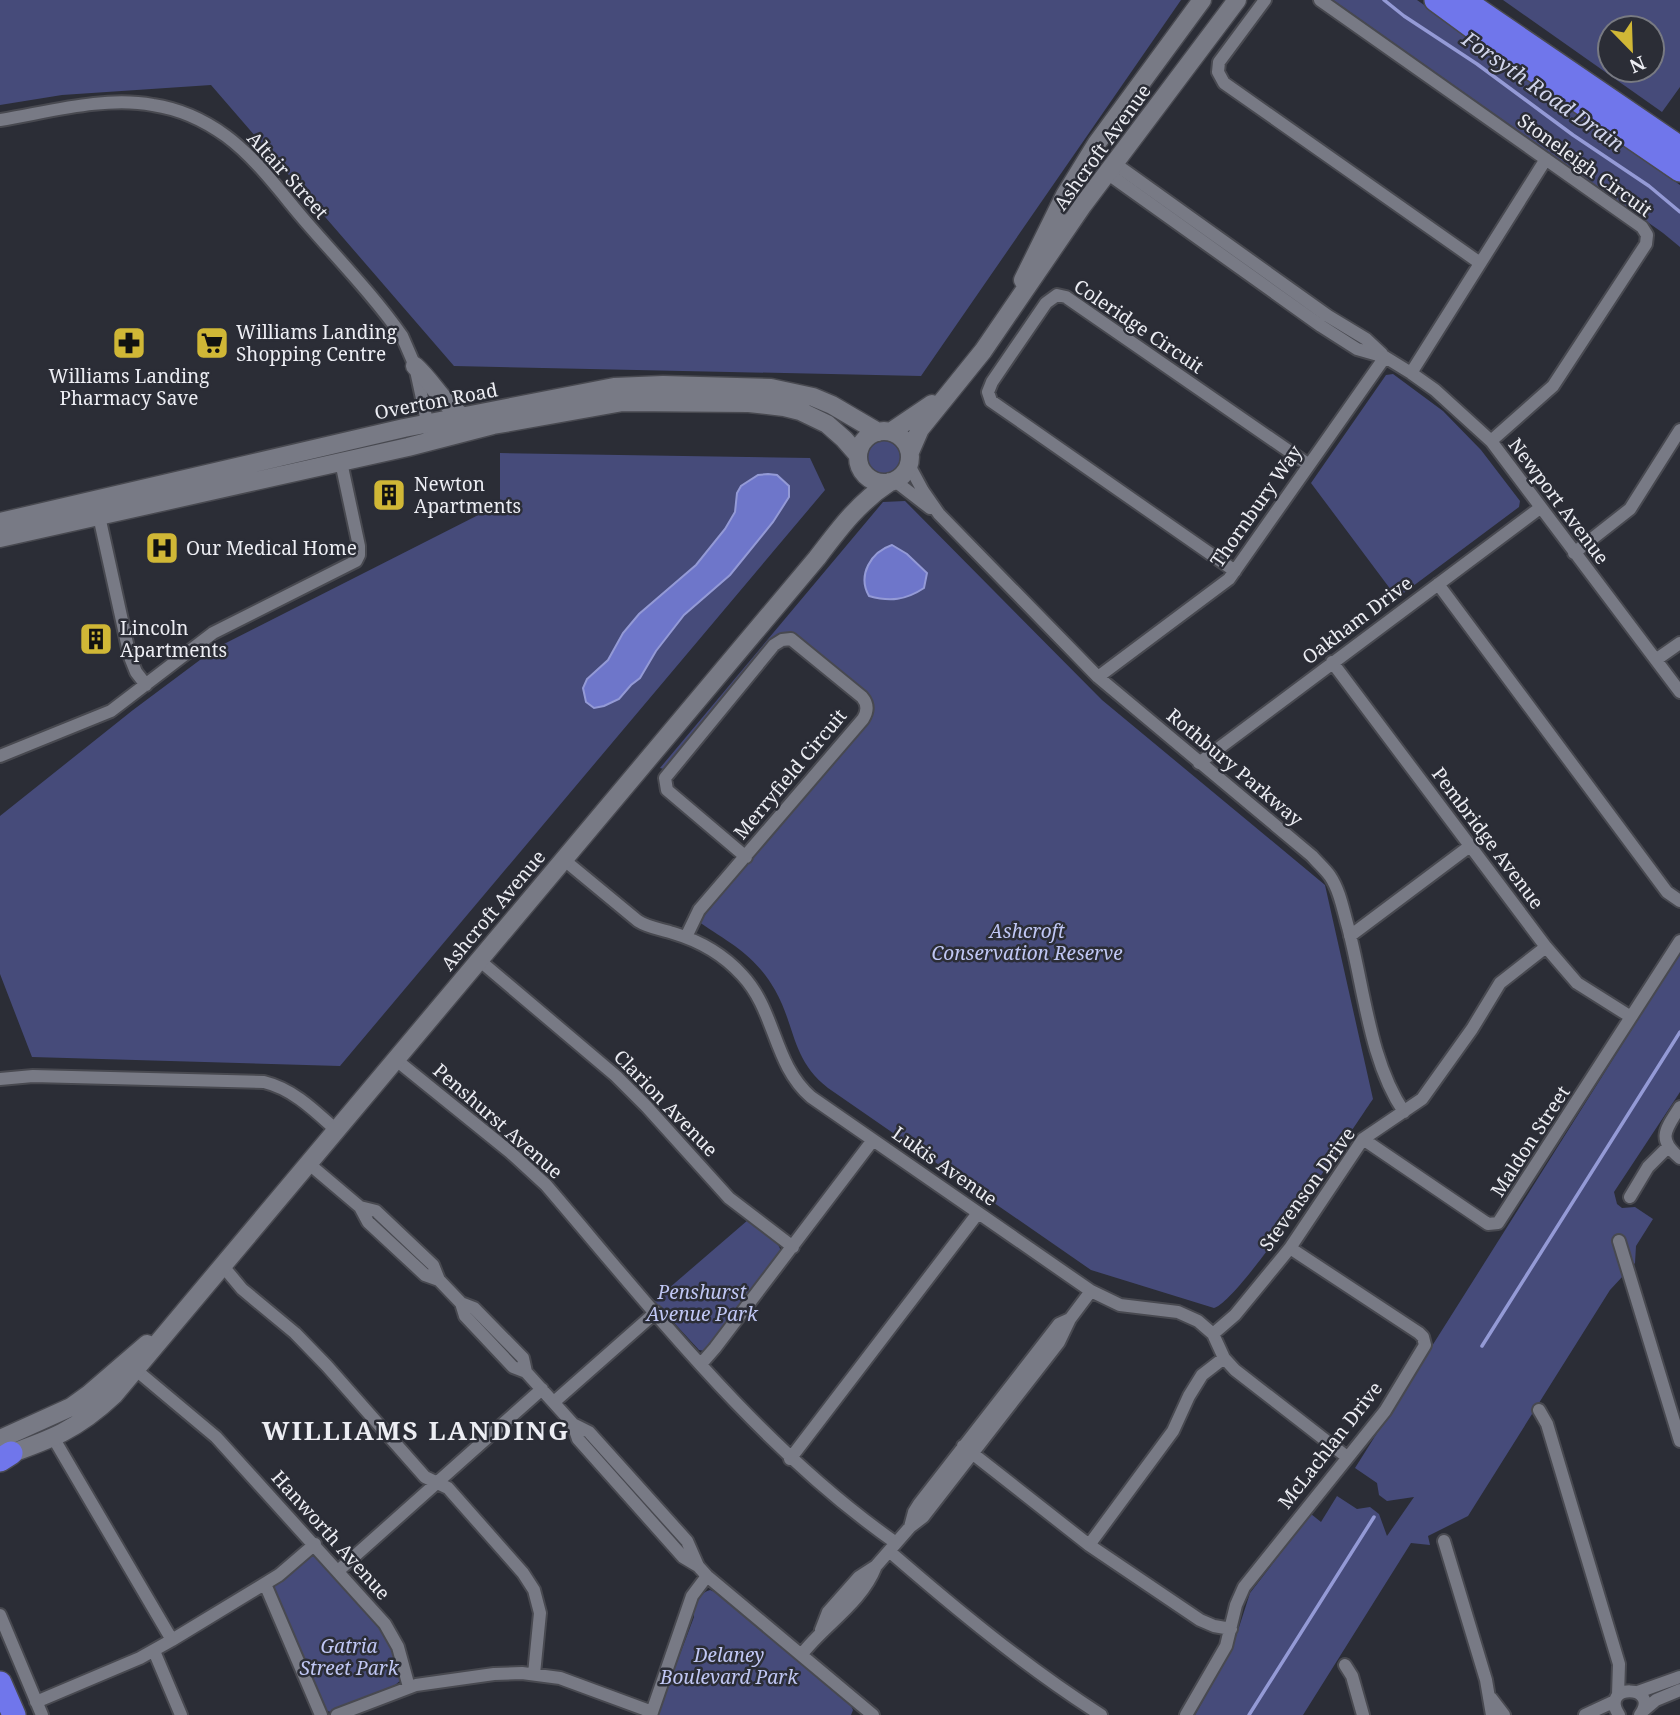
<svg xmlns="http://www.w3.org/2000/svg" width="1680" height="1715" viewBox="0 0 1680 1715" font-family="'Noto Serif',serif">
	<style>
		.green { fill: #464b7a; fill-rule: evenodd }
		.water { fill: #6e76ca; stroke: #949ad6; stroke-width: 2 }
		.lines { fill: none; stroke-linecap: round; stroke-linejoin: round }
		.stream { stroke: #949ad6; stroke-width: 3.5 }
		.street-casing { stroke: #484950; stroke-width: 16 }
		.secondary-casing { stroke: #484950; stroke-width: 21 }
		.highway-casing { stroke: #484950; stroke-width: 26 }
		.street { stroke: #787a85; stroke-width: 12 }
		.secondary { stroke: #787a85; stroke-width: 18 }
		.highway { stroke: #7076eb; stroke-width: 23 }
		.labels { text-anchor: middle; stroke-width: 5; stroke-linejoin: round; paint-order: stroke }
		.street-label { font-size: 19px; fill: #ecedf3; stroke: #2b2d36 }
		.poi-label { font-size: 19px; fill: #ecedf3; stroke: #2b2d36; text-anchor: start }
		.park-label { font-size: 19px; font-style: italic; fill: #c0c7f4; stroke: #2b2d36 }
		.water-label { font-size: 21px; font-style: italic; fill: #d1d5eb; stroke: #2b2d36 }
		.district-label { font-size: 26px; font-weight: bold; letter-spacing: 2px; fill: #ecedf3; stroke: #2b2d36 }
	</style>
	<rect width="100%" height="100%" fill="#2b2d36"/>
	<path class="green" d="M 0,0 L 1181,0 L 921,376 L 454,366 L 211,85 L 62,95 L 0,105 Z
		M 1333,0 L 1417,0 L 1680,185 L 1680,247 L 1663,233 Z
		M 1503,0 L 1680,0 L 1680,87 L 1662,112 ZM 1610,28 L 1652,28 L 1652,70 L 1610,70 Z
		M 1393,374 L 1443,411 L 1481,450 L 1520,501 L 1519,507 L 1397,598 L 1311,483 L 1386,375 Z
		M868 457a16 16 0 1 1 32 0a16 16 0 1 1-32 0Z
		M 500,453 L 810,458 L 825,490 L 340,1066 L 32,1057 L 0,974 L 0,816 L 133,710 L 216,648 L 500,504 Z
		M 905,501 L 1102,700 L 1325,885 L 1373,1099 C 1351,1131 1239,1302 1214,1308 L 1091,1270 L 828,1088 C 791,1059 796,1027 775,990 C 754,954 731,944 699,922 L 872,714 L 874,705 L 869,696 L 792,633 L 782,632 L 664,769 L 660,768 L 883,502 Z
		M 1680,953 L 1680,1092 L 1614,1192 L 1617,1204 L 1622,1208 L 1635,1207 L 1653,1219 L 1636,1246 L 1635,1263 L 1610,1290 L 1468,1516 L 1428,1536 L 1430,1545 L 1411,1543 L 1303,1715 L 1195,1715 L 1232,1649 L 1250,1593 L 1311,1514 L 1321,1522 L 1337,1496 L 1357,1509 L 1370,1507 L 1379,1514 L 1387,1536 L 1414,1497 L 1387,1501 L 1379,1495 L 1377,1483 L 1355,1468 Z
		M 748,1220 L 777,1242 L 781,1251 L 705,1351 L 699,1350 L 654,1301 Z
		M 314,1555 L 319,1557 L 389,1637 L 402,1679 L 394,1686 L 331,1712 L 324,1710 L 274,1589 L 276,1583 L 309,1556 Z
		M 710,1590 L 717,1593 L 774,1641 L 780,1642 L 850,1704 L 853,1710 L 851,1715 L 657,1715 L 694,1617 C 693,1606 698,1593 710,1590 Z"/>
	<path class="water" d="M 768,474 L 777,475 L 789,486 L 789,497 L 773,522 L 730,575 L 684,615 L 656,651 L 640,678 L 631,685 L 619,699 L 604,706 L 594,708 L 586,702 L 583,688 L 587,679 L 608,660 L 623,633 L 639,614 L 696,565 L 725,529 L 735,512 L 737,493 L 741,486 L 758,475 Z
		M 892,545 L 907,554 L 927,573 L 924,588 C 906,600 890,602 869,596 C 857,575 871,552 892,545 Z"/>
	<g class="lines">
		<path class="stream" d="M 1384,0 L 1404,16 L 1477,64 L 1573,135 L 1649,186 L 1680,212
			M 1482,1346 L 1680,1032
			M 1249,1715 L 1374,1517"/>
		<defs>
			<path id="street" d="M 1265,0 L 1219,62 L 1218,72 L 1224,83 L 1480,263
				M 1320,0 L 1642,227 L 1647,235 L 1646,244 L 1553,386 L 1491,441
				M 0,120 C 49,112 104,96 153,105 C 180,109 204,120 226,136 C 257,159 281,193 306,222 C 338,259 374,296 402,336 L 415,366 L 431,440
				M 1114,163 L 1328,316 L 1366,339 L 1382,354
				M 1107,173 L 1321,326 L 1357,349 L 1385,357 L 1411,373 L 1435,390 L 1491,441 L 1680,692
				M 1411,373 L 1546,159
				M 909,465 L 923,491 L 939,514 L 1098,677 L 1312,856 C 1318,863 1325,869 1330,876 C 1340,891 1343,910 1348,927 C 1364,987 1369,1060 1404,1112
				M 895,481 L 930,508
				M 99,516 L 130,657 L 136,672 L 146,685
				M 1574,553 L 1630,509 L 1680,430
				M 1235,571 L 991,401 L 988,392 L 992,382 L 1046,303 L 1057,295 L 1066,297 L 1309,465
				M 1438,584 L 1667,892 L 1680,901
				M 1657,659 L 1680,643
				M 1332,662 L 1546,947 L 1577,983 L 1631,1017
				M 1098,677 L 1229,579 L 1385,357
				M 0,756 L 111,711 L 213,633 L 356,561 L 359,555 L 359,546 L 341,462
				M 1199,763 L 1540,508
				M 563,859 L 638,921 C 649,928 661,929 673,933 C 700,941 723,954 742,975 C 776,1011 773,1064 811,1097 L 1091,1291 L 1120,1305 L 1178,1312 L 1198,1321 L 1213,1334 L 1224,1358 L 1235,1370 L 1347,1457
				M 1350,936 L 1470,846
				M 686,937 L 699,910 L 863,719 C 868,711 868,704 862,697 L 791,639 L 782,640 L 774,645 L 665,778 L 667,790 L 746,857
				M 479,960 L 616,1076 L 646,1106 L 729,1198 L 793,1247
				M 395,1059 L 510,1152 L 546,1185 C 654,1311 759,1447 896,1543
				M 0,1079 L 33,1076 L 264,1082 C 293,1089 314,1110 336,1130
				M 1680,1107 C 1666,1129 1656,1139 1680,1158
				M 1363,1139 L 1488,1224 L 1498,1223 L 1680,941
				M 308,1163 L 360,1207 L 368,1222 L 425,1275 L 439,1280
				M 1630,1197 L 1648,1167 L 1668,1147
				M 360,1207 L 376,1211 L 433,1265 L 439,1280 L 461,1303 L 474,1308 L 523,1358 L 526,1372
				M 1619,1241 L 1680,1441
				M 222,1265 L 242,1289 L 295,1333 L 327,1366 L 425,1477 L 448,1488 L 523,1573 L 534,1590 L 540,1613 L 534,1674
				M 461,1303 L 465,1316 L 513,1367 L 526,1372 L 573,1424 L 589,1432 L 687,1541 L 698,1566
				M 1213,1334 L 1235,1315 L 1290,1248 L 1363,1139 L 1422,1099 L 1472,1029 L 1500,983 L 1546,947
				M 701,1364 L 715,1348 L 873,1140
				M 136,1370 L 216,1437 L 385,1624 L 398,1647 L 409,1687
				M 554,1402 L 656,1312
				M 1539,1410 L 1547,1424 L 1619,1664 L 1618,1695
				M 573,1424 L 578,1439 L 683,1557 L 698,1566 L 707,1576 L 873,1715
				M 54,1439 L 172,1640
				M 963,1446 L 1089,1545 L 1200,1620 L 1214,1626 L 1231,1629
				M 790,1459 L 978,1213
				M 910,1527 L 914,1512 L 919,1504 L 1059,1324 L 1070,1319
				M 1444,1541 L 1486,1680 L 1492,1715
				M 1089,1545 L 1173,1431 L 1189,1396 L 1202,1375 L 1224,1358
				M 889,1551 C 957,1610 1026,1667 1101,1715
				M 338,1571 L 542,1389
				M 265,1584 L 321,1715
				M 0,1615 L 42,1715
				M 821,1630 L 828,1612 L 859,1577 L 876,1566 L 910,1527 L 923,1517 L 1059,1342 L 1070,1319 L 1091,1291
				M 154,1651 L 181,1715
				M 802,1654 C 825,1624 861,1604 876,1566
				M 1345,1665 L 1352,1676 L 1363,1715
				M 1638,1692 L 1680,1677
				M 1491,1698 L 1504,1715
				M 36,1702 L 140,1658 L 172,1640 L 279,1575 L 315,1544
				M 1643,1711 L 1656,1700 L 1680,1690
				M 337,1715 L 416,1685 L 494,1674 L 522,1673 L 560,1678 L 652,1712
				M 651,1715 L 692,1596 L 707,1576
				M 1186,1715 L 1226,1646 L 1236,1605 L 1244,1587 L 1385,1411 L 1425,1345 L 1423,1337 L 1419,1333 L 1290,1248
				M 1585,1715 L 1615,1701
				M 1619,1715 C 1598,1683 1662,1684 1640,1715"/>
			<path id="secondary" d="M 1023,280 L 1065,195 L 1097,143 L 1202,0
				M 415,366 C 433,382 443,404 463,417
				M858 457a26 26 0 1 1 52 0a26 26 0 1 1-52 0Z
				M 892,431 L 932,404
				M 910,452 L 920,429 L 983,351 L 1083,205 L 1237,0
				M 0,522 L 404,428 L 614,387 L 663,385 L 771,388 L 813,397 L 832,405 L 878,432
				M 0,538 L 408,447 L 493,425 L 623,402 L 749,403 L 784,407 L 800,411 L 827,424 L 844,439 L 858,455
				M 0,1439 L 71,1407 L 89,1394 L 147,1344
				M 1,1457 C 49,1440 76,1431 114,1395 L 817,558 C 839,529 859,502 890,482"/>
			<path id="highway" d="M 1436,0 L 1500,47 L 1680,170
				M 1463,0 L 1680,148
				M 0,1460 L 11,1453
				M 0,1683 L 14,1715"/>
		</defs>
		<use href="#street" class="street-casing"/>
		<use href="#secondary" class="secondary-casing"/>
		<use href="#highway" class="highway-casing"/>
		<use href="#street" class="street"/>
		<use href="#secondary" class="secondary"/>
		<use href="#highway" class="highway"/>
	</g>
	<defs>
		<symbol id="pharmacy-square" viewBox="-11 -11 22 22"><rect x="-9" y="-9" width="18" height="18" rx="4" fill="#d0b736" stroke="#2b2d36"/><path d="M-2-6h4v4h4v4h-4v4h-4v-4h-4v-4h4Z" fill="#111"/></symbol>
		<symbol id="supermarket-square" viewBox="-11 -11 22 22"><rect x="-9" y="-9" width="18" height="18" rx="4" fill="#d0b736" stroke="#2b2d36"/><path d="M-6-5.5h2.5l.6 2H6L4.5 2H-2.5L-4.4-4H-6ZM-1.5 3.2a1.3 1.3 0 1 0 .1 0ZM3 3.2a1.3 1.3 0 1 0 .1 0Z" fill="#111"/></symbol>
		<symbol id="building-square" viewBox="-11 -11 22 22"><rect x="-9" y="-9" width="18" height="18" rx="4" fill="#d0b736" stroke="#2b2d36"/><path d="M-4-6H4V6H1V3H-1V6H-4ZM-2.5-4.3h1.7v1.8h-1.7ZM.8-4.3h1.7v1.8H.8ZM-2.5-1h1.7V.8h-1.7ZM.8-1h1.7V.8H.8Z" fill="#111"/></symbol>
		<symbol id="hospital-square" viewBox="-11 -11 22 22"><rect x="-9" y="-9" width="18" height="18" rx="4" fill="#d0b736" stroke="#2b2d36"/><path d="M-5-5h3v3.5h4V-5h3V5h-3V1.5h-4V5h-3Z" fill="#111"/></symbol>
	</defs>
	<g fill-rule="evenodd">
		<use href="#pharmacy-square" x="110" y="324" width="38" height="38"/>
		<use href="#supermarket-square" x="193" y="324" width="38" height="38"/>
		<use href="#building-square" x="370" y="476" width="38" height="38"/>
		<use href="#hospital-square" x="143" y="529" width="38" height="38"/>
		<use href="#building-square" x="77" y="620" width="38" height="38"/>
	</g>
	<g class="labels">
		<g class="street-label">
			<text transform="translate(1102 147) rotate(-54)" y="7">Ashcroft Avenue</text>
			<text transform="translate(1585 165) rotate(36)" y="7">Stoneleigh Circuit</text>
			<text transform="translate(288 175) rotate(48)" y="7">Altair Street</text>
			<text transform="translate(1139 326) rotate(34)" y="7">Coleridge Circuit</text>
			<text transform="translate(436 401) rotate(-11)" y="7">Overton Road</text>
			<text transform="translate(1559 501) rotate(53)" y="7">Newport Avenue</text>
			<text transform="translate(1256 506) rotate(-55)" y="7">Thornbury Way</text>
			<text transform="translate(1357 620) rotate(-37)" y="7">Oakham Drive</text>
			<text transform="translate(1235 767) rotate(40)" y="7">Rothbury Parkway</text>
			<text transform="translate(790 774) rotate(-50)" y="7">Merryfield Circuit</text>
			<text transform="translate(1488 838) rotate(53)" y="7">Pembridge Avenue</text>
			<text transform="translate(493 910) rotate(-50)" y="7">Ashcroft Avenue</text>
			<text transform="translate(666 1103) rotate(46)" y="7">Clarion Avenue</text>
			<text transform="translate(498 1121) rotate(41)" y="7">Penshurst Avenue</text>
			<text transform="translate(1530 1141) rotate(-57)" y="7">Maldon Street</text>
			<text transform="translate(945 1166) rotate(35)" y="7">Lukis Avenue</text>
			<text transform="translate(1307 1189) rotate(-54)" y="7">Stevenson Drive</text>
			<text transform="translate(1330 1445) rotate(-52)" y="7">McLachlan Drive</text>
			<text transform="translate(331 1535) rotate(48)" y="7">Hanworth Avenue</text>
		</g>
		<g class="poi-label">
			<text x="236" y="339">Williams Landing<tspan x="236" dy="22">Shopping Centre</tspan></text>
			<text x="129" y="383" text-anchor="middle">Williams Landing<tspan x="129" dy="22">Pharmacy Save</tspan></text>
			<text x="414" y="491">Newton<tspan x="414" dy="22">Apartments</tspan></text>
			<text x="186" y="555">Our Medical Home</text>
			<text x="120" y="635">Lincoln<tspan x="120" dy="22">Apartments</tspan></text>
		</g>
		<g class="park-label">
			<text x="1027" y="938">Ashcroft<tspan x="1027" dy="22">Conservation Reserve</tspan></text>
			<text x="702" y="1299">Penshurst<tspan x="702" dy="22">Avenue Park</tspan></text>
			<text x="349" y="1653">Gatria<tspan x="349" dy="22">Street Park</tspan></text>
			<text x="729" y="1662">Delaney<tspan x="729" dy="22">Boulevard Park</tspan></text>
		</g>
		<g class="water-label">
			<text transform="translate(1543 92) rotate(35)" y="7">Forsyth Road Drain</text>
		</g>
		<g class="district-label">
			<text x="416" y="1440">WILLIAMS LANDING</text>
		</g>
	</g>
	<g transform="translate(1631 49) rotate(157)"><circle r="33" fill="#2b2d36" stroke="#787a82" stroke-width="2"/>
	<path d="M0-5L12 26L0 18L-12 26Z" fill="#d0b736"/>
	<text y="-10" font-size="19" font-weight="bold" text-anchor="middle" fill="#ecedf3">N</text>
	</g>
</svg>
